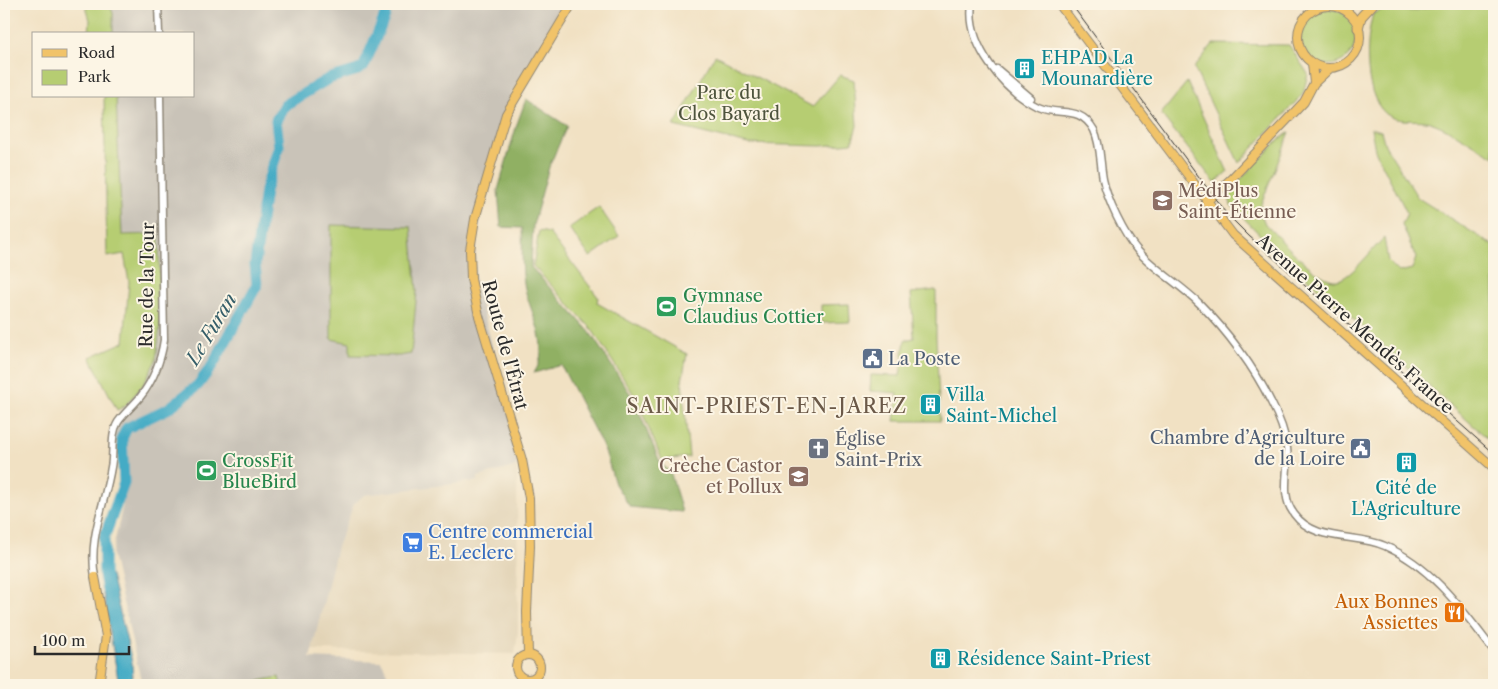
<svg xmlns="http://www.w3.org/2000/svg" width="1498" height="689" viewBox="0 0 1498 689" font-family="'Libre Caslon Text',serif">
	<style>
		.built { fill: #e1d2b4 }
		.industrial { fill: #c9c3b8 }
		.green { fill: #b6cd72; stroke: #707c4e }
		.forest { fill: #90b064; stroke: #5e6e48 }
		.water { fill: #45abc5; stroke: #386b78 }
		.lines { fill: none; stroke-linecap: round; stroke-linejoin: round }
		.river { stroke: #45abc5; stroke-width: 11 }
		.minor-casing { stroke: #8e8677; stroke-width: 9 }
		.major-casing { stroke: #8e8677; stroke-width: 10 }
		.highway-casing { stroke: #8e8677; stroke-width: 11 }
		.minor { stroke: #fff; stroke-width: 6 }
		.major { stroke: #f1c369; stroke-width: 8 }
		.highway { stroke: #f1c369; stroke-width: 9 }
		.tram { stroke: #2b2b2b; stroke-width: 1 }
		.labels { text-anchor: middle; stroke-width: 4; stroke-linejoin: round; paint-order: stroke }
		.culture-label { font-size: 18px; fill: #0d838f; stroke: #fcf5e5; text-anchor: start }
		.park-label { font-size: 18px; fill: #4e543d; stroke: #fcf5e5 }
		.education-label { font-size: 18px; fill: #785e54; stroke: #fcf5e5; text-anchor: start }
		.street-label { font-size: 18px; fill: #2b2b2b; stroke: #fcf5e5 }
		.leisure-label { font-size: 18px; fill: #27864d; stroke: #fcf5e5; text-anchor: start }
		.service-label { font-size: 18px; fill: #4e5e75; stroke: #fcf5e5; text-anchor: start }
		.worship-label { font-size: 18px; fill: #5b616d; stroke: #fcf5e5; text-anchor: start }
		.shop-label { font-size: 18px; fill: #366cbe; stroke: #fcf5e5; text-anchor: start }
		.food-label { font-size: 18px; fill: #c56008; stroke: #fcf5e5; text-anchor: end }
		.water-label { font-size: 19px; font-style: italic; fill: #355e69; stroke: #fcf5e5 }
		.quarter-label { font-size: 20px; letter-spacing: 1px; fill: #6b5948; stroke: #fcf5e5 }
	</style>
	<rect width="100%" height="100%" fill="#fcf5e5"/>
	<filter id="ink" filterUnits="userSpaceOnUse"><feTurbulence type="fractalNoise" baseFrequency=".02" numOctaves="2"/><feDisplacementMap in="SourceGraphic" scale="10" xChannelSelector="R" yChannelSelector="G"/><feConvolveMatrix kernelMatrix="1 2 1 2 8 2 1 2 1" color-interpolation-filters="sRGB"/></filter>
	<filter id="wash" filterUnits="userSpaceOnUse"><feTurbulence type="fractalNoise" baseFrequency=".0096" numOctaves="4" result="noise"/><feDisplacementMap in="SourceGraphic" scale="20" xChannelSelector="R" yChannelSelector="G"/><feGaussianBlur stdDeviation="1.12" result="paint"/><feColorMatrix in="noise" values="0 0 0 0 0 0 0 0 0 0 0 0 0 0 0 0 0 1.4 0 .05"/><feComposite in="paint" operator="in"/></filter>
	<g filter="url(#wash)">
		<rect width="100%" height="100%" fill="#f1e1c3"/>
		<path class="built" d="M 517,466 L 518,632 L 515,654 L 311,650 L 337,547 L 354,504 L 364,495 L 478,481 L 478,477 Z"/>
		<path class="industrial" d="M 109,4 L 563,4 L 510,96 L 476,238 L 475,281 L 515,430 L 517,466 L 478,477 L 478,481 L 364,495 L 354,504 L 337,547 L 310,658 L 381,661 L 386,670 L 389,685 L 142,685 L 112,554 L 126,490 L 117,446 L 113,436 L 119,413 L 143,385 L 158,234 L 122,235 L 116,96 L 194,96 L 194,34 L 113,34 L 113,13 Z"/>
		<path class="green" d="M 85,4 L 109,4 L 113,13 L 113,34 L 89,34 L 90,20 Z
			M 1444,4 L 1494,4 L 1494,157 C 1475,146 1454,131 1433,123 C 1421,118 1403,123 1391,117 C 1362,102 1365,40 1373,14 L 1382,10 L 1413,11 Z
			M1300 37a28 28 0 1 1 56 0a28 28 0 1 1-56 0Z
			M 1213,44 L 1289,45 L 1308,74 L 1303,94 L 1239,163 L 1194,68 Z
			M 715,55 L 813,107 L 840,75 L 854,80 L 857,126 L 852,143 L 821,146 L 748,144 L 674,126 Z
			M 1187,82 L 1228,172 L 1215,183 L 1161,114 Z
			M 104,96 L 116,96 L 122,235 L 159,234 L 160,326 L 156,360 L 143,385 L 125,406 L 117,410 L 90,357 L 124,342 L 129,282 L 124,254 L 107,257 Z
			M 1371,128 L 1381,131 L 1385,145 L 1418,198 L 1494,246 L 1494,444 L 1271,246 L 1231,205 L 1228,192 L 1281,138 L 1290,132 L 1261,204 L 1261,214 L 1265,224 C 1279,237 1319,284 1338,280 C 1352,277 1373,248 1384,238 L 1388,261 L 1399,272 L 1412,269 L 1416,258 L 1402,224 L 1407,213 L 1375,150 Z
			M 599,207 L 619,236 L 590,257 L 569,228 Z
			M 331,225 L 411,227 L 417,291 L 411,354 L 399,356 L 350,355 L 350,343 L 331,339 Z
			M 539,231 L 549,233 L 598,297 L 597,303 L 687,354 L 682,381 L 689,457 L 662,460 L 636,398 L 591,328 L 533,266 Z
			M 936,290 L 936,337 L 940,421 L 894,421 L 898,393 L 870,391 L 871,375 L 900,376 L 905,340 L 914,338 L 911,293 Z
			M 849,304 L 850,322 L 821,323 L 821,305 Z
			M 279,677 L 281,685 L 238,685 Z"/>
		<path class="forest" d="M 526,99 L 567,126 L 549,167 L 533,225 L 531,267 L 589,331 L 633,398 L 660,462 L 671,474 L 682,512 L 630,507 L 615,484 L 605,451 L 561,365 L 534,373 C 553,345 528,311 524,283 C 521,266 523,246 522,228 L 501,227 L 498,190 L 517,124 Z"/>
		<path class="water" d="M 111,575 L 132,662 L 133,685 L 119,685 L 100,576 Z"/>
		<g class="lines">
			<path class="river" d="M 107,590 L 104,574 L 104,538 L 124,483 L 122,438 L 127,428 L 169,408 L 198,385 L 212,366 L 257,285 L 255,264 L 265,191 L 279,146 L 276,120 L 285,105 L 328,79 L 358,70 L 364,66 L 385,16 L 385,4"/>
		</g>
	</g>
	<g filter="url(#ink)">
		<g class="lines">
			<defs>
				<path id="minor" d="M 158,4 L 159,34
					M 972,4 C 966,44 1003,90 1038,107 C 1059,117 1079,104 1094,130 C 1101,145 1100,163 1103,179 C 1107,200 1124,235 1138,251 C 1156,271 1181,285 1200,304 C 1227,331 1254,367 1271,402 C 1279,417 1285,432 1287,448 C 1290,470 1279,494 1294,514 C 1315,543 1356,533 1385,546 C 1433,567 1464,612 1494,651
					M 997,69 L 1031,98
					M 95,577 C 88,537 105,505 111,467 C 114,453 110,435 118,422 C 125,412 134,405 141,396 C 154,379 161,360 164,340 L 160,96"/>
				<path id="major" d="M 1059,4 L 1233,235 L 1494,468
					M1298 37a31 31 0 1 1 62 0a31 31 0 1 1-62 0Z
					M 1312,63 L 1314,83
					M 1206,202 L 1232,178 L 1304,102 L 1314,83 L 1329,69
					M 95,577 L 106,636 L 99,685
					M 528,655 L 527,612 L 530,546 L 529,498 L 522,460 L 479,316 L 471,279 L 470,250 L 475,219 L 506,114 L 572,4
					M516 667a12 12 0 1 1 24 0a12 12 0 1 1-24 0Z"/>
				<path id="highway" d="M 1358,28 L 1361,17 L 1373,4"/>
			</defs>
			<use href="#minor" class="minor-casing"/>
			<use href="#major" class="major-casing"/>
			<use href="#highway" class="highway-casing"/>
			<use href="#minor" class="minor"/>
			<use href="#major" class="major"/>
			<use href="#highway" class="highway"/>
			<path class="tram" d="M 1071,4 L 1225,212 L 1249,236 L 1494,454"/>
		</g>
	</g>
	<defs>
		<symbol id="building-square" viewBox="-11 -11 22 22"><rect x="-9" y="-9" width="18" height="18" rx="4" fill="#0f9aa8" stroke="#fcf5e5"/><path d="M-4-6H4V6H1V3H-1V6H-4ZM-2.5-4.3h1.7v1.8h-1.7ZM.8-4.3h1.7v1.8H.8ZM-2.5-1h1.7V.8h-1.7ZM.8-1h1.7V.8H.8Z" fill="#fff"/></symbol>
		<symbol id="university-square" viewBox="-11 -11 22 22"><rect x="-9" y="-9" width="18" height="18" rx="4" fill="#8d6e63" stroke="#fcf5e5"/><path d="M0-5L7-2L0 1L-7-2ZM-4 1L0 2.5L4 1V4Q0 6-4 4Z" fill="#fff"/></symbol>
		<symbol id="stadium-square" viewBox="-11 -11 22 22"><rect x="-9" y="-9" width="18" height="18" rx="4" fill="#2e9e5b" stroke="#fcf5e5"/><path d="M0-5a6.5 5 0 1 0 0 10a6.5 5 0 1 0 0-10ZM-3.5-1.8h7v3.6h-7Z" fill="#fff"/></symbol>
		<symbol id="civic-square" viewBox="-11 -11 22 22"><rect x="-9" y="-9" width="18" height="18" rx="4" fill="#5c6f8a" stroke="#fcf5e5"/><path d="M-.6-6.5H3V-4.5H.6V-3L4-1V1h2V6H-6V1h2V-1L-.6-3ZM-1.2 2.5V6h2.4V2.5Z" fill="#fff"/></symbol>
		<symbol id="church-square" viewBox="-11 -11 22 22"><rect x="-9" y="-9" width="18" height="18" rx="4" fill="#6b7280" stroke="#fcf5e5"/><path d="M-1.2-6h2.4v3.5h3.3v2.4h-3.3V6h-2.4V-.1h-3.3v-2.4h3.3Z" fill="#fff"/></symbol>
		<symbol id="school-square" viewBox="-11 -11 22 22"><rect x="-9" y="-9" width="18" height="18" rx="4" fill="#8d6e63" stroke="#fcf5e5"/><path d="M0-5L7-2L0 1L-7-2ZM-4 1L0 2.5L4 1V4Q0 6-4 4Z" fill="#fff"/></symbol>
		<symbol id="supermarket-square" viewBox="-11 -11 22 22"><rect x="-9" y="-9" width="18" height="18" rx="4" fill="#3f7fe0" stroke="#fcf5e5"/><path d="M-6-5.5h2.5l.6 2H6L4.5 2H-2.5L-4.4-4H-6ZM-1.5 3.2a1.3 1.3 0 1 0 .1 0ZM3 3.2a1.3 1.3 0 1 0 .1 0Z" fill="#fff"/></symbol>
		<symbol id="restaurant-square" viewBox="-11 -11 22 22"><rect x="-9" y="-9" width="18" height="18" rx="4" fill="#e8710a" stroke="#fcf5e5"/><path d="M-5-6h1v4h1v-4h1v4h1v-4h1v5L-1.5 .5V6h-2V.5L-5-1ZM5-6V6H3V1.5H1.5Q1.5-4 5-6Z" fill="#fff"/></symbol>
	</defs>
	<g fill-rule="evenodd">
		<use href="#building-square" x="1012" y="56" width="25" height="25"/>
		<use href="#university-square" x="1150" y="188" width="25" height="25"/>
		<use href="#stadium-square" x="654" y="294" width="25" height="25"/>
		<use href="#civic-square" x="860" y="346" width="25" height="25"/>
		<use href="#building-square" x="918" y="392" width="25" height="25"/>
		<use href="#civic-square" x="1348" y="436" width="25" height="25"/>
		<use href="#church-square" x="806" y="436" width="25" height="25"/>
		<use href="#building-square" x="1394" y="450" width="25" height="25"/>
		<use href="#stadium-square" x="194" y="458" width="25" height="25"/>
		<use href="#school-square" x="786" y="464" width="25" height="25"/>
		<use href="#supermarket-square" x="400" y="530" width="25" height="25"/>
		<use href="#restaurant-square" x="1442" y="600" width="25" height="25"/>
		<use href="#building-square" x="928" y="646" width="25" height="25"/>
	</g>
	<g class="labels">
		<g class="culture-label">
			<text x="1041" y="64">EHPAD La<tspan x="1041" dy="21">Mounardière</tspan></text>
			<text x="946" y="401">Villa<tspan x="946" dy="21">Saint-Michel</tspan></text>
			<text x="1406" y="494" text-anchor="middle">Cité de<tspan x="1406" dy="21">L'Agriculture</tspan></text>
			<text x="957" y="665">Résidence Saint-Priest</text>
		</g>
		<g class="park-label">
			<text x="729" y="99">Parc du<tspan x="729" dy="21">Clos Bayard</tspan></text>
		</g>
		<g class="education-label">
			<text x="1178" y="197">MédiPlus<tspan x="1178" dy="21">Saint-Étienne</tspan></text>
			<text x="782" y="472" text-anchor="end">Crèche Castor<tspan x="782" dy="21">et Pollux</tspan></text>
		</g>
		<g class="street-label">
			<text transform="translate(147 285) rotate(-89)" y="6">Rue de la Tour</text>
			<text transform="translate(1355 324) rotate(42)" y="6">Avenue Pierre Mendès France</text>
			<text transform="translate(505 345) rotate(75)" y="6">Route de l'Étrat</text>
		</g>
		<g class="leisure-label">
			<text x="683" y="302">Gymnase<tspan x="683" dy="21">Claudius Cottier</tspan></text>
			<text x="222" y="467">CrossFit<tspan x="222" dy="21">BlueBird</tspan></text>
		</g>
		<g class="service-label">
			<text x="888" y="365">La Poste</text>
			<text x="1345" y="444" text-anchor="end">Chambre d’Agriculture<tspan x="1345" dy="21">de la Loire</tspan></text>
		</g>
		<g class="worship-label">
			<text x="835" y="445">Église<tspan x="835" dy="21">Saint-Prix</tspan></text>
		</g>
		<g class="shop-label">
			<text x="428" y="538">Centre commercial<tspan x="428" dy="21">E. Leclerc</tspan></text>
		</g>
		<g class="food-label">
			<text x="1438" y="608">Aux Bonnes<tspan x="1438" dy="21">Assiettes</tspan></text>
		</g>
		<g class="water-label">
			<text transform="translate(211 329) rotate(-59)" y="7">Le Furan</text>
		</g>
		<g class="quarter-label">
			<text x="767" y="413">SAINT-PRIEST-EN-JAREZ</text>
		</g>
	</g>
	<rect width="1498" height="689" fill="none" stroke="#fcf5e5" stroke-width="20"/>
	<rect x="32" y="32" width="162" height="65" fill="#fcf5e5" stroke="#a8a49b"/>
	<rect x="42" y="49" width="25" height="8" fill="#f1c369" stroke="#a8a49b"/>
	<text x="78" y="58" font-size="15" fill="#2b2b2b">Road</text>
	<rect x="42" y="70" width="25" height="15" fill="#b6cd72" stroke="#a8a49b"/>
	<text x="78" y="82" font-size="15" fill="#2b2b2b">Park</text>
	<path d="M35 646v8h94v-8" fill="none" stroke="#2b2b2b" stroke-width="2.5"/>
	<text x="42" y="646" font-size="15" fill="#2b2b2b" stroke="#fcf5e5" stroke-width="4" paint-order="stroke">100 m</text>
</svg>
